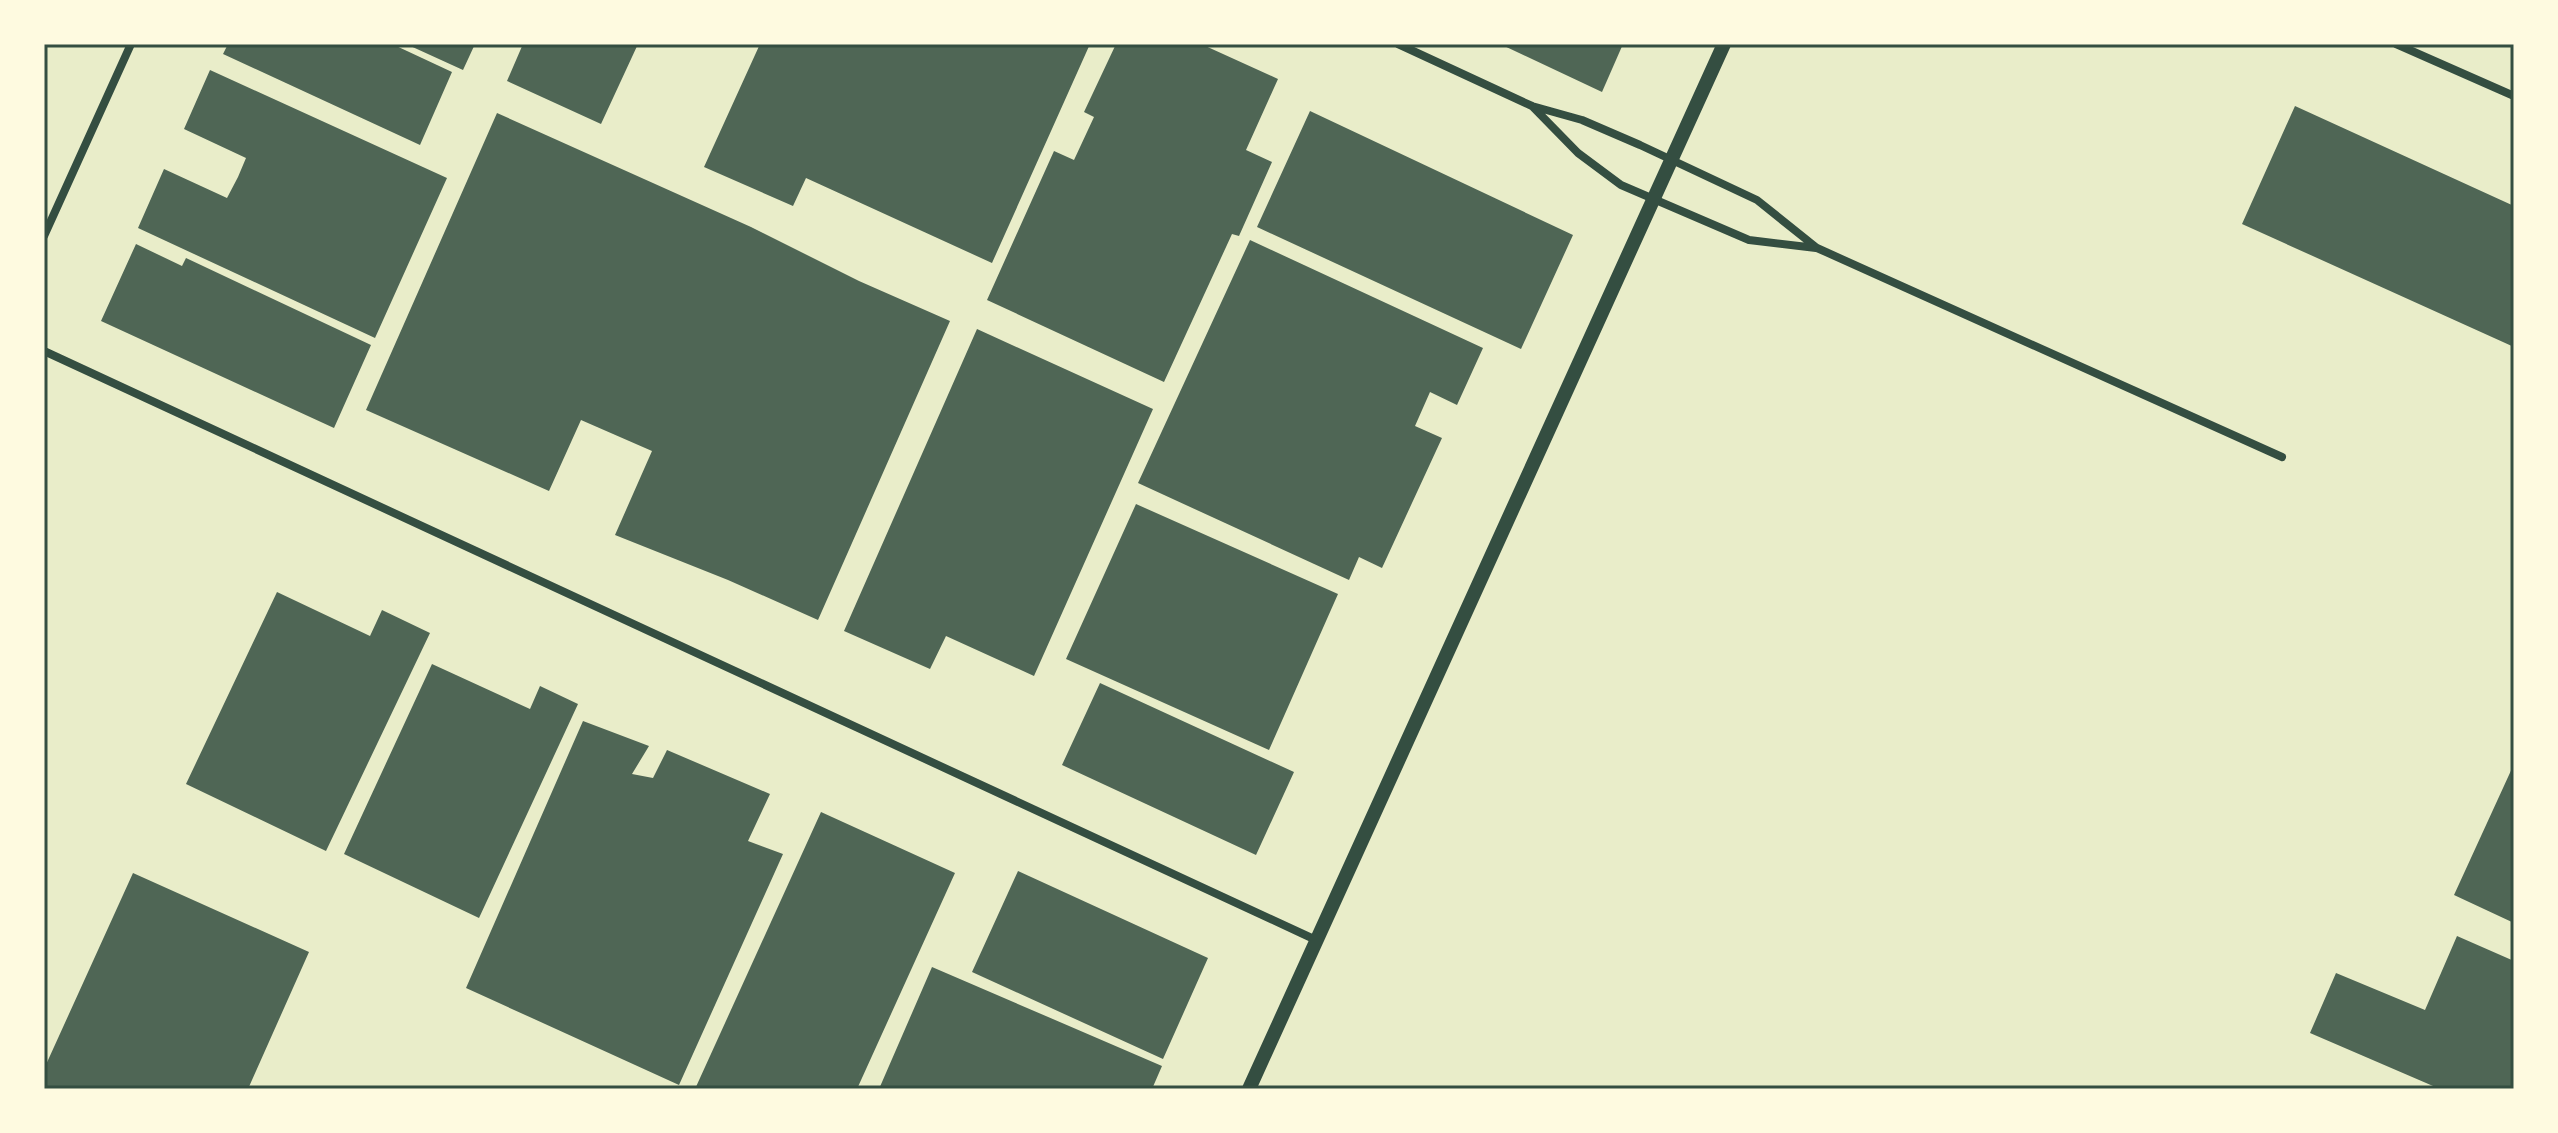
<svg xmlns="http://www.w3.org/2000/svg" width="2558" height="1133" viewBox="0 0 2558 1133" font-family="'Work Sans',sans-serif">
	<style>
		.building { fill: #4f6655 }
		.lines { fill: none; stroke-linecap: round; stroke-linejoin: round }
		.minor { stroke: #344e41; stroke-width: 8 }
		.tertiary { stroke: #344e41; stroke-width: 14 }
		.neatline { fill: none; stroke: #344e41; stroke-width: 3 }
	</style>
	<rect width="100%" height="100%" fill="#e9edc9"/>
	<path class="building" d="M 228,44 L 392,44 L 452,72 L 420,145 L 223,54 Z
		M 406,44 L 475,44 L 463,70 Z
		M 523,44 L 638,44 L 601,124 L 507,81 Z
		M 760,44 L 1090,44 L 992,263 L 806,178 L 793,206 L 704,167 Z
		M 1116,44 L 1201,44 L 1278,79 L 1246,150 L 1272,162 L 1239,236 L 1232,234 L 1164,382 L 987,300 L 1054,151 L 1074,160 L 1094,117 L 1084,112 Z
		M 1500,44 L 1623,44 L 1602,92 Z
		M 210,70 L 447,178 L 375,338 L 138,228 L 164,169 L 227,198 L 238,177 L 246,158 L 184,129 Z
		M 2295,106 L 2514,206 L 2514,347 L 2242,224 Z
		M 1310,111 L 1573,235 L 1521,349 L 1257,227 Z
		M 497,113 L 751,227 L 859,281 L 950,321 L 818,620 L 728,580 L 615,535 L 652,451 L 581,420 L 549,491 L 366,410 Z
		M 1250,240 L 1483,348 L 1457,405 L 1430,392 L 1415,426 L 1442,438 L 1382,568 L 1359,557 L 1349,580 L 1138,483 Z
		M 136,244 L 182,266 L 186,258 L 371,345 L 334,428 L 101,321 Z
		M 977,329 L 1153,409 L 1034,676 L 946,636 L 930,669 L 844,631 Z
		M 1136,504 L 1338,594 L 1269,750 L 1066,659 Z
		M 277,592 L 370,636 L 382,610 L 430,633 L 326,851 L 186,784 Z
		M 432,664 L 530,709 L 540,686 L 578,704 L 479,918 L 344,854 Z
		M 1100,683 L 1294,772 L 1256,855 L 1062,765 Z
		M 583,721 L 649,746 L 632,774 L 653,778 L 667,750 L 770,794 L 748,841 L 783,854 L 679,1085 L 466,988 Z
		M 2514,764 L 2514,923 L 2454,895 Z
		M 821,812 L 955,873 L 857,1089 L 695,1089 Z
		M 1018,871 L 1208,958 L 1163,1059 L 972,972 Z
		M 133,873 L 309,952 L 248,1089 L 44,1089 L 44,1069 Z
		M 2457,936 L 2514,961 L 2514,1089 L 2440,1089 L 2310,1033 L 2336,973 L 2425,1010 Z
		M 932,967 L 1162,1066 L 1152,1089 L 879,1089 Z"/>
	<g class="lines">
		<path class="minor" d="M 1398,44 L 1532,106 L 1582,120 L 1640,145 L 1757,200 L 1817,248 L 2282,457
			M 2396,44 L 2514,96
			M 1532,106 L 1578,153 L 1621,185 L 1749,240 L 1816,248
			M 44,236 L 131,44
			M 44,351 L 1316,940"/>
		<path class="tertiary" d="M 1249,1089 L 1724,44"/>
	</g>
	<rect width="2558" height="1133" fill="none" stroke="#fefae0" stroke-width="92"/>
	<rect x="46" y="46" width="2466" height="1041" class="neatline"/>
</svg>
